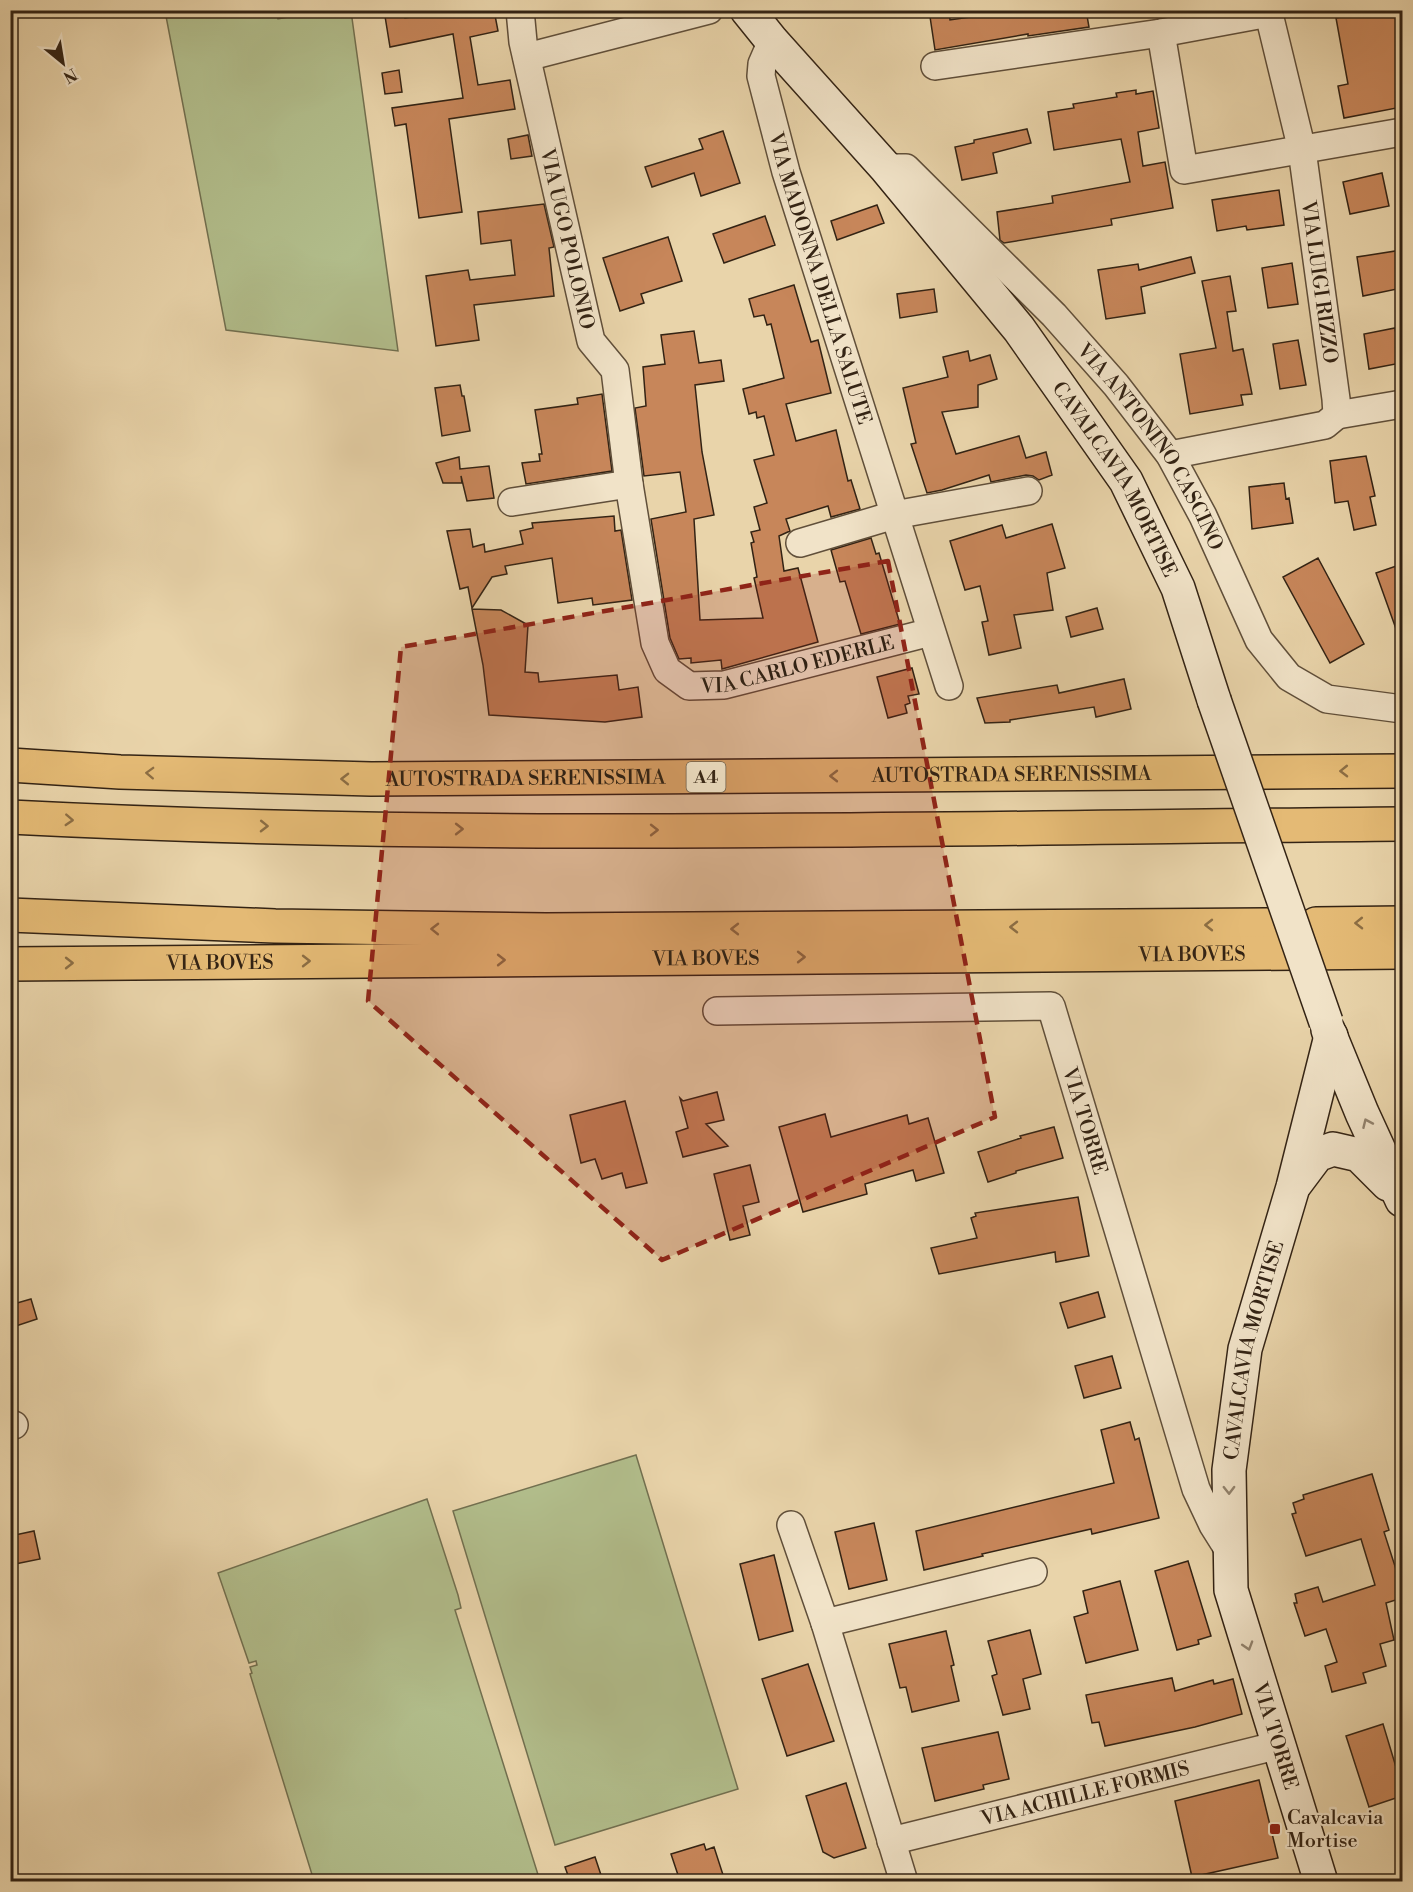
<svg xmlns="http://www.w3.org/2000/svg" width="1413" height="1892" viewBox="0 0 1413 1892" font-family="'Libre Bodoni',serif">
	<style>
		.green { fill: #b2be8c; stroke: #727050; stroke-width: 1.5 }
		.building { fill: #c7865a; stroke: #332314; stroke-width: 1.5 }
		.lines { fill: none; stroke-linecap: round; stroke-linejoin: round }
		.street-casing { stroke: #604f3a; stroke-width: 30 }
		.secondary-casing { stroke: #332314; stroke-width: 36 }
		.highway-casing { stroke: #332314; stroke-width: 36 }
		.street { stroke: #f1e3c8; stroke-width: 27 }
		.secondary { stroke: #f1e3c8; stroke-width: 33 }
		.highway { stroke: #e4ba75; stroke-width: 33 }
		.secondary-bridge-casing { stroke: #332314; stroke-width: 36; stroke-linecap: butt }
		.secondary-bridge { stroke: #f1e3c8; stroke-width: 33 }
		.oneway { stroke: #8c6e44 }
		.oneway2 { stroke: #92836e }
		.marked { fill: #8f2418; fill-opacity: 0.2; stroke: #8f2418; stroke-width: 4.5; stroke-dasharray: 12 8; stroke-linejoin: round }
		.poi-dot { fill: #8f2418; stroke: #f1e3c8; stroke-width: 2 }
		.labels { text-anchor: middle; stroke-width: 4.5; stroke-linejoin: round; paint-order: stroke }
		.shield { fill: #f1e3c8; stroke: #6c5d4a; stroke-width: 1.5 }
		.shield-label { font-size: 18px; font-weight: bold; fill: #332314 }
		.street-label { font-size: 20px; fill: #332314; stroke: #f1e3c8 }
		.poi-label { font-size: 20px; fill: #332314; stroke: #f1e3c8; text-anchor: start }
	</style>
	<rect width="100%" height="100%" fill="#e9d4aa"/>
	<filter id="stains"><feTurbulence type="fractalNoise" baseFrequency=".00333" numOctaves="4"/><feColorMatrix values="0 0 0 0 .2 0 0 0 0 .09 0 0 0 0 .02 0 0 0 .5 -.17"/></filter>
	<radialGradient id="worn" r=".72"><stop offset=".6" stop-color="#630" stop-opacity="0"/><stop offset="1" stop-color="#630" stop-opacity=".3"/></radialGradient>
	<path class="green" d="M 165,11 L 276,11 L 278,19 L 321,11 L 351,11 L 398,351 L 226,330 Z
		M 636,1455 L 738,1789 L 555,1845 L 453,1511 Z
		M 427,1499 L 458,1595 L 461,1608 L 455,1610 L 540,1881 L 314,1881 L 250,1674 L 252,1673 L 250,1667 L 257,1665 L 256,1661 L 249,1663 L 218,1573 Z"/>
	<path class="building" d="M 384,10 L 404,10 L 405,18 L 439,13 L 438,10 L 494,10 L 498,31 L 470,37 L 478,85 L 510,80 L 515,109 L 449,119 L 462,212 L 419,218 L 406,124 L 395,126 L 392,108 L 463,98 L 453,34 L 390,47 Z
		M 929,10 L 949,10 L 950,20 L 998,13 L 998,10 L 1086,10 L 1089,27 L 1028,36 L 1028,34 L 935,50 Z
		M 1376,10 L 1402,10 L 1402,107 L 1344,118 L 1338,86 L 1348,84 L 1336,18 Z
		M 399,70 L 402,92 L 385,94 L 382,73 Z
		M 1136,90 L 1136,94 L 1153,91 L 1159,128 L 1138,132 L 1143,166 L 1165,162 L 1173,208 L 1111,219 L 1112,225 L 1004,243 L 1000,240 L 997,212 L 1053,203 L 1052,196 L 1130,182 L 1121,139 L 1054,150 L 1048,112 L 1074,108 L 1073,104 L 1117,97 L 1116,93 Z
		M 1027,129 L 1031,143 L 993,153 L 997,173 L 962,180 L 955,147 L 974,143 L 974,140 Z
		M 723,131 L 740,183 L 701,196 L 694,173 L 652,187 L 645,167 L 703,149 L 699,139 Z
		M 528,135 L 532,156 L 511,159 L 508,139 Z
		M 1382,173 L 1389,206 L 1350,214 L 1343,182 Z
		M 1279,190 L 1284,225 L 1247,230 L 1246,226 L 1217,231 L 1212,200 Z
		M 544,204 L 554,247 L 549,248 L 554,296 L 474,305 L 479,340 L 436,346 L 426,276 L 468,270 L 470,280 L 515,275 L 511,240 L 481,244 L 478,212 Z
		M 877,205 L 884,223 L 837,240 L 831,221 Z
		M 765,216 L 775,245 L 724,263 L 713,234 Z
		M 668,237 L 682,281 L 641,294 L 644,303 L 620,311 L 603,258 Z
		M 1402,250 L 1402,288 L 1363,296 L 1357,257 Z
		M 1191,257 L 1195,273 L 1141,287 L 1145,313 L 1106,319 L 1098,270 L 1138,264 L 1139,270 Z
		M 1292,263 L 1298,304 L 1268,308 L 1262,268 Z
		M 1230,276 L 1236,311 L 1227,312 L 1233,351 L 1243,349 L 1252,394 L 1241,395 L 1243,405 L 1190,414 L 1180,354 L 1216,348 L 1202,281 Z
		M 794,285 L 811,342 L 818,340 L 831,393 L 786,404 L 796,441 L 836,430 L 848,481 L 851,480 L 860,509 L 831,517 L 828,506 L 786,519 L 790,531 L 779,536 L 784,571 L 798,568 L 818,642 L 722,669 L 721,660 L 691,663 L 691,658 L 679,659 L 670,638 L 651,519 L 686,512 L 680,472 L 644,476 L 635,408 L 646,406 L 643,367 L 665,364 L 661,335 L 694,331 L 699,363 L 721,360 L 724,381 L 695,385 L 702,452 L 714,515 L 694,519 L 700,620 L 763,618 L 754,578 L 757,577 L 751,543 L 754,542 L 751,532 L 760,530 L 754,507 L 767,503 L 754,460 L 774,455 L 764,416 L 757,418 L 756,412 L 749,414 L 743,389 L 784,378 L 771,324 L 767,325 L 764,315 L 754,317 L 749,299 Z
		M 934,289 L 937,312 L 900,318 L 897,294 Z
		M 1395,328 L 1401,363 L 1369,369 L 1364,334 Z
		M 1298,340 L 1306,385 L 1280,389 L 1273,344 Z
		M 968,351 L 970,361 L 990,355 L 997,379 L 978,385 L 978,407 L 942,412 L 956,454 L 1019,436 L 1026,458 L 1046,452 L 1052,475 L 1039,480 L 1033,476 L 1026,475 L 991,482 L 989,475 L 942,490 L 927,493 L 911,444 L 916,443 L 903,388 L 948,377 L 943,357 Z
		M 460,385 L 462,396 L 464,396 L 470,431 L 442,436 L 435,388 Z
		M 602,394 L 612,471 L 526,484 L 522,463 L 540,461 L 539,454 L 542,454 L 535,410 L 578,404 L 577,398 Z
		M 1366,456 L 1375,496 L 1370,497 L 1376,525 L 1354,530 L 1348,501 L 1335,503 L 1330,461 Z
		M 459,457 L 460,469 L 489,466 L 494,498 L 467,501 L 461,476 L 462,483 L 443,483 L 436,463 Z
		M 1284,483 L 1286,499 L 1289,498 L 1293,523 L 1252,529 L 1249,487 Z
		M 614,516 L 615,531 L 621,530 L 632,600 L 593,605 L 592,598 L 558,603 L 552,558 L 505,566 L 507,574 L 492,577 L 472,608 L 468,587 L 460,589 L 447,531 L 470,529 L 473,547 L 484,544 L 485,552 L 523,544 L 520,531 L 533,528 L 532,523 Z
		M 1052,524 L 1065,568 L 1047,573 L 1053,610 L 1014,615 L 1021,648 L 989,655 L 982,622 L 988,621 L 980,586 L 965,590 L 950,541 L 1002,525 L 1006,538 Z
		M 871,538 L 876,554 L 879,553 L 900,624 L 861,634 L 845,581 L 840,582 L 831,550 Z
		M 1318,558 L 1364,644 L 1330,663 L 1283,577 Z
		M 1402,564 L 1402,640 L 1400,640 L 1376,573 Z
		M 1097,608 L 1103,629 L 1071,637 L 1066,617 Z
		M 472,609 L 501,610 L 528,625 L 525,672 L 538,673 L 539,682 L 617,675 L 619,690 L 638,687 L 642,717 L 605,722 L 489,715 L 483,665 Z
		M 912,668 L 919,694 L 908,696 L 910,703 L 905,705 L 907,713 L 888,718 L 877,677 Z
		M 1124,679 L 1131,709 L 1096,717 L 1094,707 L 1010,720 L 1010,722 L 985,723 L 977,698 L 1057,685 L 1059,693 Z
		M 717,1092 L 724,1120 L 706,1124 L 728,1146 L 683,1157 L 676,1132 L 688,1128 L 680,1098 L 683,1101 Z
		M 625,1101 L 647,1183 L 626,1188 L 622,1173 L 602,1179 L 595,1159 L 581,1163 L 570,1115 Z
		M 825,1114 L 831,1137 L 907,1115 L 909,1124 L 928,1118 L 944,1173 L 916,1181 L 913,1170 L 865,1184 L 867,1194 L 803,1212 L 779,1127 Z
		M 1054,1127 L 1063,1158 L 1016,1171 L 1016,1173 L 988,1182 L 978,1152 L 1021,1138 L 1020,1136 Z
		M 750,1165 L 759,1202 L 743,1206 L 750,1235 L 730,1240 L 714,1174 Z
		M 1078,1197 L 1089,1256 L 1056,1262 L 1055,1252 L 939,1274 L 931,1248 L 977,1238 L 971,1218 L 976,1216 L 975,1213 Z
		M 1098,1292 L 1105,1317 L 1068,1328 L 1060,1303 Z
		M 31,1299 L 37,1319 L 10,1328 L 10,1305 Z
		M 1112,1356 L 1121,1388 L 1084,1398 L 1075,1366 Z
		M 1130,1422 L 1135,1440 L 1139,1438 L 1159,1518 L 1092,1534 L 1091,1529 L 982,1554 L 983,1556 L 924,1570 L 916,1531 L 1114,1483 L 1101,1430 Z
		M 1372,1474 L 1389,1530 L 1384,1532 L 1402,1588 L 1402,1598 L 1386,1603 L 1394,1640 L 1380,1644 L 1386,1666 L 1363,1673 L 1366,1683 L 1332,1692 L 1325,1666 L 1337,1662 L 1326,1629 L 1305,1636 L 1294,1603 L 1297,1603 L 1295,1594 L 1318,1587 L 1323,1602 L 1375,1585 L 1361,1539 L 1306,1556 L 1292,1514 L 1296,1513 L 1293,1503 L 1304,1499 L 1303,1495 Z
		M 874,1523 L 887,1580 L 849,1589 L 835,1532 Z
		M 34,1531 L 40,1559 L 10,1565 L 10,1536 Z
		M 774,1555 L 793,1631 L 759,1640 L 740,1564 Z
		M 1188,1561 L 1211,1636 L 1198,1640 L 1199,1644 L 1177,1650 L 1155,1571 Z
		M 1120,1581 L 1138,1650 L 1086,1663 L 1074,1617 L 1088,1613 L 1083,1591 Z
		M 1030,1630 L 1041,1674 L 1023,1679 L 1030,1709 L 1003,1715 L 992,1676 L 997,1674 L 988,1641 Z
		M 946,1631 L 954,1665 L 951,1666 L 959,1701 L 912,1712 L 906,1687 L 900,1688 L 889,1644 Z
		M 808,1664 L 834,1741 L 787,1756 L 762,1679 Z
		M 1172,1678 L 1175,1691 L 1213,1680 L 1214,1684 L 1233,1679 L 1242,1714 L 1195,1727 L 1105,1746 L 1099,1722 L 1092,1723 L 1086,1695 Z
		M 1383,1724 L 1402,1787 L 1402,1796 L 1369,1807 L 1346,1736 Z
		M 998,1732 L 1009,1779 L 983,1785 L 984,1789 L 935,1801 L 922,1748 Z
		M 1259,1780 L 1278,1858 L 1192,1877 L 1175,1801 Z
		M 846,1783 L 866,1848 L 834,1858 L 823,1852 L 806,1796 Z
		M 704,1844 L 706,1850 L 714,1847 L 725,1881 L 680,1881 L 671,1854 Z
		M 595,1857 L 603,1881 L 570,1881 L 565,1867 Z"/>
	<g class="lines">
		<defs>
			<g id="street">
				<path id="s1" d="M 520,10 L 523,42 L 591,341 L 615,370 L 629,484 L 655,643 L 667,670 L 689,686 L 724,685 L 931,632"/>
				<path d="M 1161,33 L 1184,170 L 1402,132"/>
				<path id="s2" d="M 772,41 L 762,64 L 761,76 L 786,172 L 949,686"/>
				<path d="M 527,57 L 709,10"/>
				<path d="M 935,66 L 1161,33 L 1269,13"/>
				<path id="s3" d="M 887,168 L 906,168 L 1054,315 L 1116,385 L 1170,455 L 1203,516 L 1259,640 L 1289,677 L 1327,699 L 1402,709"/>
				<path d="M 1337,415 L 1402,404"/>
				<path d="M 1170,455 L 1325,425 L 1337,415 L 1336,399 L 1302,150 L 1268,10"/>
				<path d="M 512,502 L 629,484"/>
				<path d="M 800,543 L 894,515 L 1028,491"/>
				<path id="s4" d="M 717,1011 L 1051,1006 L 1196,1489 L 1213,1525 L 1230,1552"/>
				<path d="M 10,1426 L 14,1425"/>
				<path d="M 791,1525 L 825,1623"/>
				<path id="s5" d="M 891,1841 L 1279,1745"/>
				<path d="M 904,1882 L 825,1623 L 1033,1572"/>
			</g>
			<g id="secondary">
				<path id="s6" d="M 747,10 L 772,41 L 886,168 L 1019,329 L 1126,481 L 1178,588 L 1214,700"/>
				<path d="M 1328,1030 L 1362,1113 L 1402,1200"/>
				<path d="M 1296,1183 L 1317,1155 L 1333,1149 L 1359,1155 L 1388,1184"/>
				<path id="s7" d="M 1321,1882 L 1231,1590 L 1229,1470 L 1245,1349 L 1293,1187 L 1331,1036"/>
			</g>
			<g id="highway">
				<path id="s8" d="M 10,765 L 120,772 L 371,779 L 1402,771"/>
				<path d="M 10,817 C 474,841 939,828 1402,824"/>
				<path d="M 10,915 L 275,926 L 546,930 L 1267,925"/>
				<path d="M 1316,924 L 1402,923"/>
				<path id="s9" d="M 10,964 L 1402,952"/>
			</g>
		</defs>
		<use href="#street" class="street-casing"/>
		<use href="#secondary" class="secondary-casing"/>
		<use href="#highway" class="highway-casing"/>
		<use href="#street" class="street"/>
		<use href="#secondary" class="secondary"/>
		<use href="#highway" class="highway"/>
		<defs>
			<path id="secondary-bridge" d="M 1214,700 L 1326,1022"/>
		</defs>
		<use href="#secondary-bridge" class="secondary-bridge-casing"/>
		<use href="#secondary-bridge" class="secondary-bridge"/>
	</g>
	<defs><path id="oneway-chevron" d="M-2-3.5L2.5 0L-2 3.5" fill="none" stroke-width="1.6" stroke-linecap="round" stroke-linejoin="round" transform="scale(1.5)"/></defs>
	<g class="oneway">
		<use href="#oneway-chevron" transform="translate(1344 771) rotate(179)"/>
		<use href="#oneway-chevron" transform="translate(150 773) rotate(-178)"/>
		<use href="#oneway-chevron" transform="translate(834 776) rotate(180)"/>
		<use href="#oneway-chevron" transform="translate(345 779) rotate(-179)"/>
		<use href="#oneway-chevron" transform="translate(69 820) rotate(3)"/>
		<use href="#oneway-chevron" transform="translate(264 826) rotate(1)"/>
		<use href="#oneway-chevron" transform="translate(459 829)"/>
		<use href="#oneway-chevron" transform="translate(654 830)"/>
		<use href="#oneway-chevron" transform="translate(1359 923) rotate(179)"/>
		<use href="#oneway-chevron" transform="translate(1209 925) rotate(180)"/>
		<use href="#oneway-chevron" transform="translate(1014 927) rotate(180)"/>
		<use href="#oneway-chevron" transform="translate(435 929) rotate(-179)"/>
		<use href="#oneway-chevron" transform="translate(735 929) rotate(180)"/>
		<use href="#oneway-chevron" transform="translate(801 957)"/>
		<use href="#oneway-chevron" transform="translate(501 960)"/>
		<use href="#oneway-chevron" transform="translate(306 961)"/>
		<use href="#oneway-chevron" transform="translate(69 963)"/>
	</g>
	<g class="oneway2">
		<use href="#oneway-chevron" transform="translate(1367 1123) rotate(-114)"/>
		<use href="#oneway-chevron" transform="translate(1229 1490) rotate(89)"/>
		<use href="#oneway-chevron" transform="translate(1248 1646) rotate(73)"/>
	</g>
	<path class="marked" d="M 888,561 L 995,1117 L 662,1260 L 368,1001 L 401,647 Z"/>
	<rect class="poi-dot" x="1269" y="1823" width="12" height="12" rx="3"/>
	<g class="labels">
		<rect class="shield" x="686.5" y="762" width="39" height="30" rx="4.5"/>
		<g class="shield-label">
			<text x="706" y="783">A4</text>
		</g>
		<g class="street-label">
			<text dy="7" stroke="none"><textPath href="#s1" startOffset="234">VIA UGO POLONIO</textPath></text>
			<text dy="7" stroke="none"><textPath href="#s2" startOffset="248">VIA MADONNA DELLA SALUTE</textPath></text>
			<text transform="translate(1320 282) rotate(82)" y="7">VIA LUIGI RIZZO</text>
			<text dy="7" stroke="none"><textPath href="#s3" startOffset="392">VIA ANTONINO CASCINO</textPath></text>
			<text dy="7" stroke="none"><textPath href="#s6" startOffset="598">CAVALCAVIA MORTISE</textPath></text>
			<text dy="7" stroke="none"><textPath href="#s1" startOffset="820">VIA CARLO EDERLE</textPath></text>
			<text dy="7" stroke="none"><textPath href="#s8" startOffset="1002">AUTOSTRADA SERENISSIMA</textPath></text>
			<text dy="7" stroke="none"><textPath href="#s8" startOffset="516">AUTOSTRADA SERENISSIMA</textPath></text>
			<text dy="7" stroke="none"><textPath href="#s9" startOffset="1182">VIA BOVES</textPath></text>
			<text dy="7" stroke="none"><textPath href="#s9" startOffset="696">VIA BOVES</textPath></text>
			<text dy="7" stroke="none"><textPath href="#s9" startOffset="210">VIA BOVES</textPath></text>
			<text dy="7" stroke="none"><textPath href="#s4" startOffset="454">VIA TORRE</textPath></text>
			<text dy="7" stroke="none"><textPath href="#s7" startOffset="548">CAVALCAVIA MORTISE</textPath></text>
			<text transform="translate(1276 1736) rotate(73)" y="7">VIA TORRE</text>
			<text dy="7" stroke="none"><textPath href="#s5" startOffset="200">VIA ACHILLE FORMIS</textPath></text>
		</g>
		<g class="poi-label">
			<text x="1287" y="1824">Cavalcavia<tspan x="1287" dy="23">Mortise</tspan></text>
		</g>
	</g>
	<rect width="1413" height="1892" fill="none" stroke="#e9d4aa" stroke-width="36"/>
	<rect x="12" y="12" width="1389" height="1868" fill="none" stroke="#332314" stroke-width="3"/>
	<rect x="18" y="18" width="1377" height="1856" fill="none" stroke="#332314" stroke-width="1.5"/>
	<g transform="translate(63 63) rotate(150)" stroke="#f1e3c8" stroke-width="4.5" paint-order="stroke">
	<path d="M0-4.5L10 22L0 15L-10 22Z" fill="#332314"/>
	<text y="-9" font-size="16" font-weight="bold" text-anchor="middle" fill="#332314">N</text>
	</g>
	<rect width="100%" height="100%" filter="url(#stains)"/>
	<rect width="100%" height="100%" fill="url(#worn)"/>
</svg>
